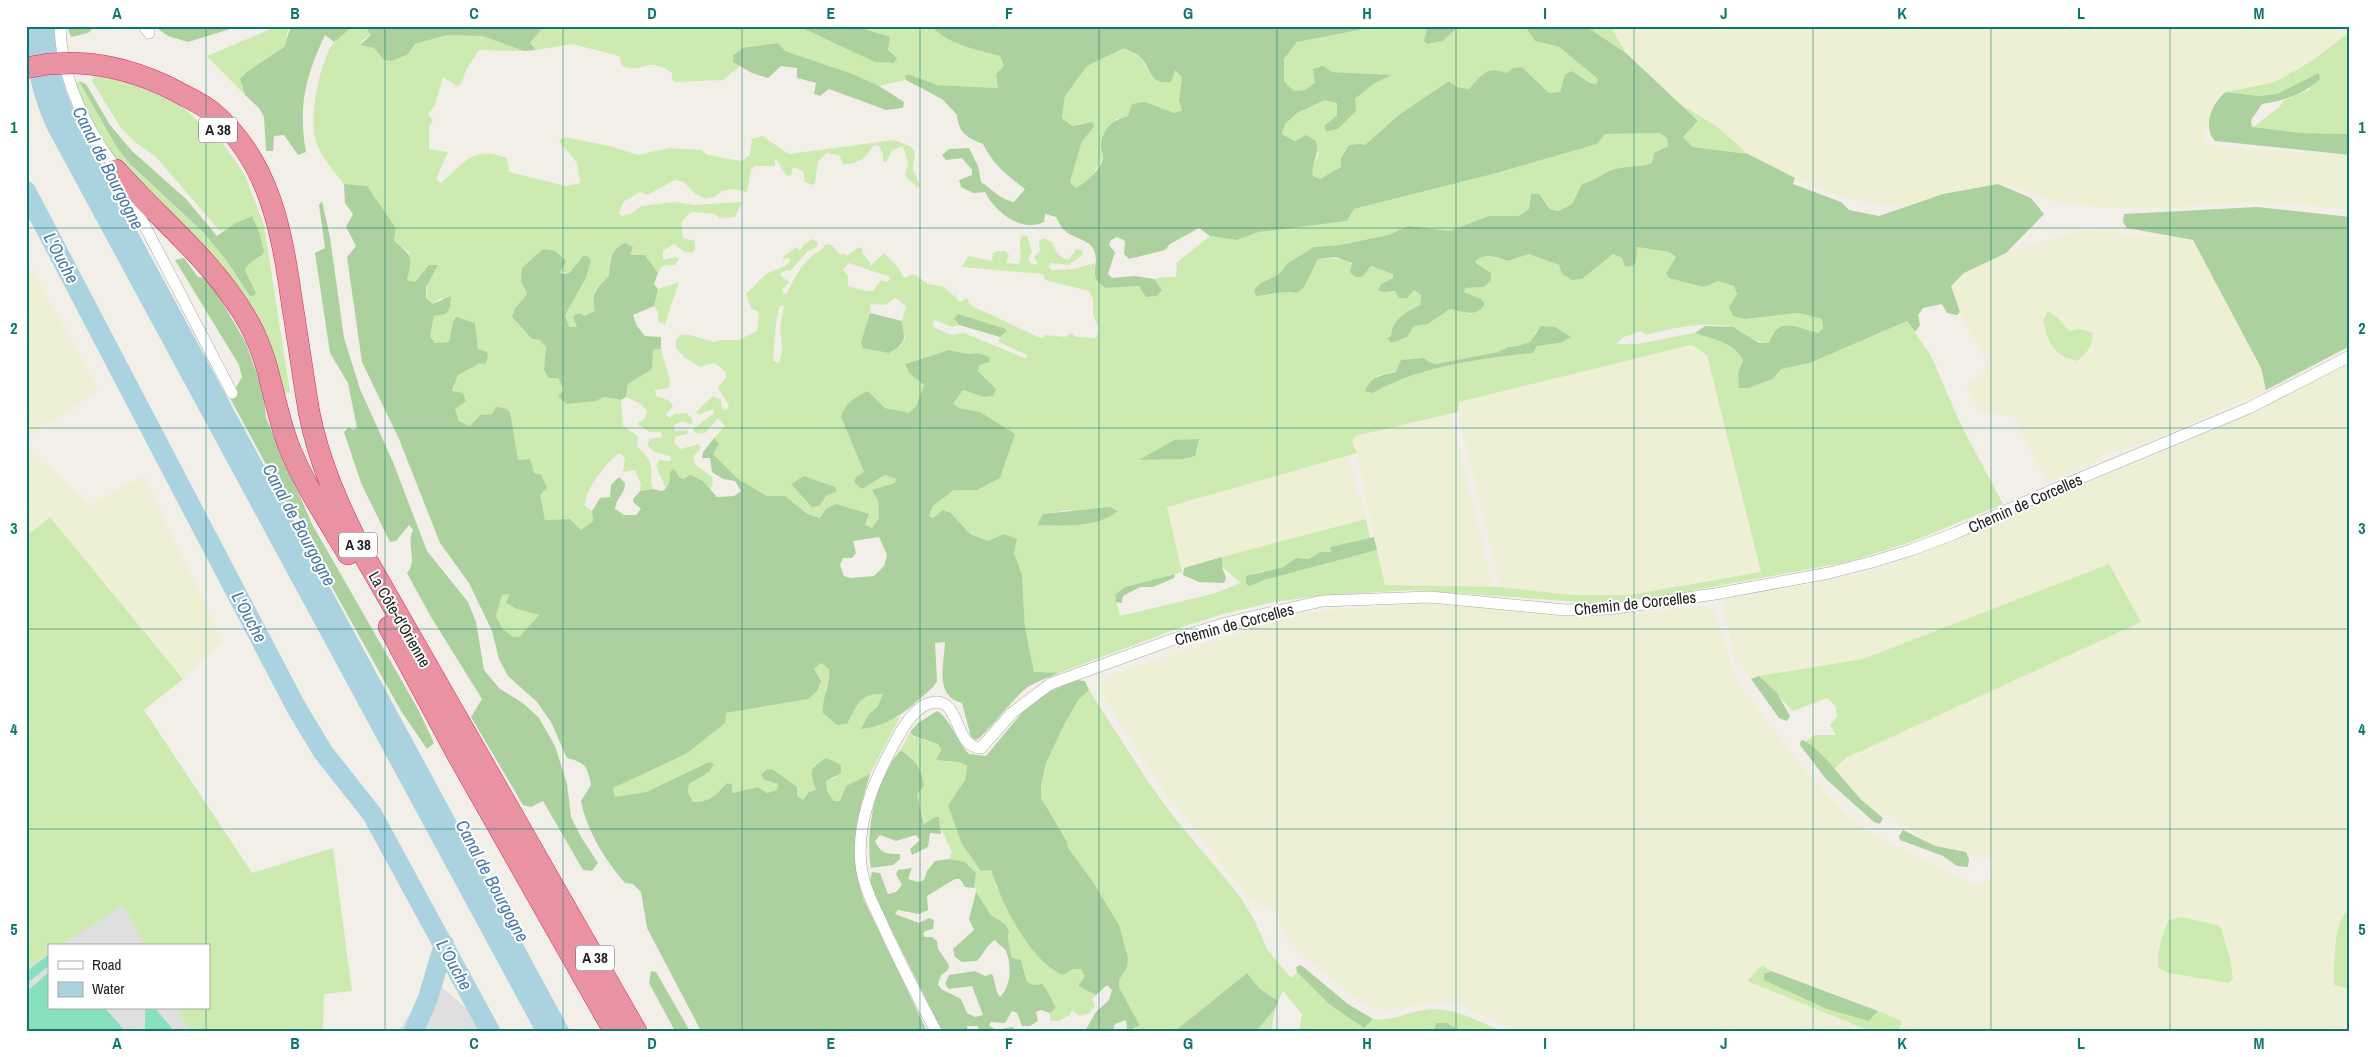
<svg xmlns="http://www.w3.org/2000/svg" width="2376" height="1057" viewBox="0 0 2376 1057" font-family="'Archivo Narrow',sans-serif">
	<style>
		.residential { fill: #e0dfdf }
		.farmland { fill: #eef0d5; fill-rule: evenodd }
		.grass { fill: #cdebb0; fill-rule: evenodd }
		.forest { fill: #add19e; fill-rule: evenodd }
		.pitch { fill: #88e0be }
		.water { fill: #aad3df }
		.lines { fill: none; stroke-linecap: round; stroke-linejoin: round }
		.river { stroke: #aad3df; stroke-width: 20 }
		.street-casing { stroke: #a9a9a9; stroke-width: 12 }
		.highway-casing { stroke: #dc2a67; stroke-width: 22 }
		.street { stroke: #fff; stroke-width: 11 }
		.highway { stroke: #e892a2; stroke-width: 21 }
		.highway-bridge-casing { stroke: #dc2a67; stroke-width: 22; stroke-linecap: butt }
		.highway-bridge { stroke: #e892a2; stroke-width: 21 }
		.grid { fill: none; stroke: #0f766e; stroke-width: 1; stroke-opacity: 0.55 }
		.labels { text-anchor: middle; stroke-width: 4; stroke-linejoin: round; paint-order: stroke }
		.shield { fill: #fff; stroke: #646464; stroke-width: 1 }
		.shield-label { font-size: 15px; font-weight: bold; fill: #222 }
		.street-label { font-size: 16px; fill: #222; stroke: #fff }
		.water-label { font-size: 18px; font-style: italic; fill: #4a7aab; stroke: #fff }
		.neatline { fill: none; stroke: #0f766e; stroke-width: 2 }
		.grid-label { font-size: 16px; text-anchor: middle; font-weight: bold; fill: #0f766e }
	</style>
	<rect width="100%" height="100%" fill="#f2efe9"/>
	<path class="residential" d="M 123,904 L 145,946 L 60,946 Z
		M 49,953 L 49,1008 L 177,1008 L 189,1031 L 26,1031 L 26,968 Z
		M 434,980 L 492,1031 L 398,1031 Z"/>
	<path class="farmland" d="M 1610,26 L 2350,26 L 2350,32 L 2310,62 L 2275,82 L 2226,92 L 2217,98 L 2202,142 L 2217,147 L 2350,155 L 2350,210 L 2296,204 L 2234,202 L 2170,208 L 2100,207 L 2053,202 L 2023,189 L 1998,184 L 1943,194 L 1910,205 L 1884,206 L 1845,198 L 1795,178 L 1748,154 L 1719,128 L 1674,100 L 1626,53 Z
		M 2116,229 L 2123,236 L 2177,237 L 2193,240 L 2261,368 L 2266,390 L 2157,439 L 2122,450 L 2108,452 L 2090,465 L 2047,482 L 2014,417 L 1980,412 L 1966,387 L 1989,368 L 1960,312 L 1951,286 L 1964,273 L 2006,253 L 2081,230 ZM 2058,318 L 2069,331 L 2081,329 L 2077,361 Z
		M 26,258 L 99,390 L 26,440 Z
		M 1691,345 L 1707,355 L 1762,572 L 1629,595 L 1573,595 L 1500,587 L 1458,412 L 1459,402 Z
		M 2350,363 L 2350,912 L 2348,911 L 2342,989 L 2350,989 L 2350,1031 L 1898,1031 L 1902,1021 L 1854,1001 L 1771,971 L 1762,965 L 1747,981 L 1870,1031 L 1516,1031 L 1464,1006 L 1442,1001 L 1387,1011 L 1372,1008 L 1356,998 L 1292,946 L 1275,914 L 1265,906 L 1249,899 L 1159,784 L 1097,685 L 1114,674 L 1231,635 L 1270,619 L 1325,610 L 1428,603 L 1575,616 L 1614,616 L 1706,606 L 1715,612 L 1731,666 L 1739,684 L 1807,773 L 1851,818 L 1881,839 L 1935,864 L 1961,878 L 1975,884 L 1990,881 L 1994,859 L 1935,847 L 1886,813 L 1883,818 L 1864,802 L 1834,769 L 2109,565 L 1863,659 L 1751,679 L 1734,657 L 1723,602 L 1727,599 L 1858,575 L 1928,551 L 2246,416 ZM 2181,917 L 2217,925 L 2221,928 L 2233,978 L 2227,983 L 2169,973 L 2159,968 L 2158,961 L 2164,929 Z
		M 1451,414 L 1493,587 L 1385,585 L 1357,453 L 1352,440 L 1355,436 Z
		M 26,446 L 90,504 L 143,476 L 223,640 L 183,679 L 50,517 L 26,536 Z
		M 1348,456 L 1366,519 L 1181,569 L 1166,507 Z"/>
	<path class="grass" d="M 278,26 L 289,26 L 284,47 L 240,79 L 245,95 L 207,56 Z
		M 353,26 L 368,29 L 371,35 L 363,40 L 360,45 L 374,48 L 384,60 L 407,55 L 415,44 L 447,35 L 482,36 L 524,51 L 479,50 L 467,68 L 461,84 L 457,86 L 443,77 L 435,105 L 428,114 L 433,121 L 429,127 L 429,149 L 448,152 L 436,179 L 441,183 C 465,162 473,145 507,158 L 509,172 L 566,186 L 580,183 L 577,163 L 559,141 L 565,137 L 609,146 L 638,155 L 669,148 L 701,150 L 708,155 L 741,161 L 750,155 L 752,139 L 762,136 L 789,154 L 894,140 L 910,146 L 915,152 L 913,169 L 920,185 L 918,188 L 905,176 L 908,163 L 903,146 L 892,150 L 886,162 L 883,161 L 883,154 L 879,146 L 874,145 C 867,157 858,165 843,164 L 839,155 L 826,153 L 818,162 L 815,183 L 812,185 L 805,182 L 803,171 L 793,167 L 791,175 L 788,176 C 781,171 781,163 775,159 L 775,166 L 756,166 L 751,169 L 747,192 L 734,189 L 722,191 L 714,197 L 706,199 L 695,194 L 684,182 L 675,180 L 647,195 L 640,192 L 623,202 L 619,214 L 623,216 L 632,213 L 641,206 L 675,202 L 695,205 L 742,202 L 735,217 L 719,218 L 715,214 L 691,212 L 681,222 L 683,238 L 695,241 L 695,249 L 692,253 L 684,251 L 674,244 L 663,251 L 663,260 L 675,257 L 679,259 L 675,265 L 662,266 L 658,273 L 645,255 L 610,257 L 609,276 L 595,290 L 595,311 L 584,316 L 577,327 L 569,327 L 565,315 L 586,278 L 583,256 L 569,273 L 560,272 L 521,281 L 527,294 L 515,308 L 512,317 L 532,339 L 540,340 L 546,347 L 544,370 L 558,378 L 564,390 L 559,396 L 596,401 L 604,397 L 621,400 L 623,426 L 638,436 L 637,446 C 643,451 649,458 651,466 C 653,475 649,480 653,489 L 640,491 L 641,484 L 635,470 L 623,472 L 625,458 L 619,453 C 606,464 585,488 585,506 L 592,511 L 593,521 L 581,530 L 570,519 L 545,520 L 534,473 L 518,461 L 492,414 L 480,415 L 470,426 L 459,421 C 452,402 451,393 458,374 L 480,363 L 475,323 L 453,322 L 450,342 L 435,343 L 430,336 L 434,316 L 443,297 L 433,304 L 426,298 L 429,265 L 415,282 L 407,280 L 409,252 L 394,241 L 396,228 L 367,186 L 344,184 C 333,170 322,158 316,142 C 308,121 320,57 335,41 C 340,35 347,31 353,26 Z
		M 544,26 L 798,26 L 832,41 L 888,51 L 890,37 L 855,26 L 930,26 C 948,45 975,49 1000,56 L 1005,66 L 999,88 L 937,85 L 911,75 L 905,75 L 906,80 L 879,86 L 853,74 L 785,51 L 743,48 L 733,54 L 733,62 L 740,66 L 723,80 L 676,82 L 672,80 L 672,73 C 645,54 646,75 622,66 L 619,56 L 572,44 L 536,50 L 529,43 Z
		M 1370,26 L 1428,26 L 1443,41 L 1459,26 L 1527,26 L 1535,41 L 1559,47 L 1598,79 L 1596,84 L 1590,83 L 1572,71 L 1565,74 L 1560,92 L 1549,93 L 1522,67 L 1507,73 L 1483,74 L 1470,89 L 1457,87 L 1449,81 L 1400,114 L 1341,167 L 1320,179 L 1313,176 L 1311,169 L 1319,153 L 1282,134 L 1285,124 L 1297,113 L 1325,100 L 1337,102 L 1337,115 L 1324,126 L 1326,132 L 1338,129 L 1355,99 L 1373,84 L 1391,75 L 1332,72 L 1305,90 L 1294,91 L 1284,81 L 1284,59 L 1297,42 L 1359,30 Z
		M 1585,26 L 1610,26 L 1626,53 L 1585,27 Z
		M 2350,32 L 2350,134 L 2301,133 L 2252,128 L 2280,106 L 2284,100 L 2309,90 L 2319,73 L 2277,94 L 2258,96 L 2226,92 L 2275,82 L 2310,62 Z
		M 1124,48 L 1141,58 L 1153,79 L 1175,69 L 1182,77 L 1179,101 L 1182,110 L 1175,113 L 1145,102 L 1128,116 L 1116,119 L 1101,146 L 1103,158 L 1089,181 L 1076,188 L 1070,182 L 1082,141 L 1083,123 L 1072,126 L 1062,118 L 1065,96 L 1087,66 Z
		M 95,75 L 123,81 L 155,92 L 182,107 L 222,142 L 245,175 L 264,225 L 290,392 L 282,395 L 264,338 L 122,169 L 109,151 L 85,109 L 76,84 L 79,81 L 117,148 L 130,164 L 203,232 L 256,293 L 245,270 L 247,264 L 261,257 L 234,224 L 222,231 L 219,230 L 156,157 L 135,142 L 121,128 L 92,81 Z
		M 1674,100 L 1719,128 L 1748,154 L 1693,147 L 1683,137 L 1698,121 Z
		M 1659,133 L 1667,138 L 1668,146 L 1654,153 L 1652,163 C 1638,168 1621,166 1612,170 C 1600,174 1596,181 1582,184 L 1572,204 L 1558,211 L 1551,209 L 1539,194 L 1531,194 L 1529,209 L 1519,216 L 1488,216 L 1450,231 L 1409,226 L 1388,235 L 1340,245 L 1314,247 L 1288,263 L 1278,275 L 1261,283 L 1270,295 L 1304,287 L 1318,259 C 1342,257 1348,257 1362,277 L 1370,266 L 1394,274 L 1393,278 L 1381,284 L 1384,292 L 1414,290 L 1421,295 L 1420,305 L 1403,314 L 1414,326 L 1428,324 L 1450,309 L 1472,314 L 1464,292 L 1465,288 L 1484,287 L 1491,273 L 1475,261 C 1485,253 1496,257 1508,261 L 1529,254 L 1559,265 L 1562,274 L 1582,279 L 1613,254 L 1622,258 L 1625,267 L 1633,266 L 1636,247 L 1669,252 L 1677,257 L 1666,273 L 1704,287 L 1718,281 L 1734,286 L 1745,319 L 1798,313 L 1822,319 L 1823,328 L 1818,333 L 1789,325 L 1772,333 L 1770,343 C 1751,344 1746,331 1731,327 C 1702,321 1673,328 1646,335 L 1641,331 L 1624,337 L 1616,344 L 1637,344 L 1695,333 L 1722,341 L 1739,351 L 1743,360 L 1738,373 L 1740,388 L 1748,388 L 1773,379 L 1780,369 L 1810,363 L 1907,321 L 1931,356 L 1960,423 L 2003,504 L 1911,542 L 1848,562 L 1657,597 L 1609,604 L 1413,590 L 1318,596 L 1274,602 L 1223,614 L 1179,628 L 1059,673 L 1034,673 L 1025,627 L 1022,575 L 1014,553 L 1015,542 L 1004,534 L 988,541 L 970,534 L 951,513 L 933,518 L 929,516 L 933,506 L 954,490 L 977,490 L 980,412 L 959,408 L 953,404 L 963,390 L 984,397 L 996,389 L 978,371 L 978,353 L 967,354 L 949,350 L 905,364 L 909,373 L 924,385 L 916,406 L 909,414 L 885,408 L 868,391 L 841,417 L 864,472 L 856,477 L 862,489 L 885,475 L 896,479 L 895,483 L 878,501 L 879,519 L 872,529 L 865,525 L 869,515 L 826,509 L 820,518 L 809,514 L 785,496 L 767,496 L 738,479 L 713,454 L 719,444 L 714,438 L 725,426 L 718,418 L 705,433 L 696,434 L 693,429 L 714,413 L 713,409 L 698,415 L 696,412 L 713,396 L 721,400 L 722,408 L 726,410 L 729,406 L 718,387 L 726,378 L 725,371 L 714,363 L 700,367 L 685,358 L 676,348 L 676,340 L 680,335 L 686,334 L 714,342 L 719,340 L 739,340 L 757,331 L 759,312 L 751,308 L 746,294 C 753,288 757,283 763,277 C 770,269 786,270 790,260 L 788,258 L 783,260 L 784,256 L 796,247 L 800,251 L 803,245 L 812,239 L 818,242 L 817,247 L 808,251 L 790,271 L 787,270 L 780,274 L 783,278 L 790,282 L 782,289 L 783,293 L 786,295 C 793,281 800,265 813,255 C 818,251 822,251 825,245 L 830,244 L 841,255 L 844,253 L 847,256 L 859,247 L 863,250 L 862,253 L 870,262 L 870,266 L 884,253 L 898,267 L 904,278 L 914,274 L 928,284 L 942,286 L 954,296 L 957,290 L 955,297 L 960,302 L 967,298 L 970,305 L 1038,337 L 1044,338 L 1045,335 L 1065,337 L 1071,333 L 1076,337 L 1096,338 L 1099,330 L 1093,314 L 1093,299 L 1089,291 L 1045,280 L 1043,274 L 962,267 L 968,256 L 992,261 L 993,253 L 997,251 L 1006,251 L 1009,255 L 1006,263 L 1019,264 C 1023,254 1017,245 1022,235 L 1027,236 L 1032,252 L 1028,258 L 1030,263 L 1038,265 L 1034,257 L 1040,251 L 1039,241 L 1043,238 L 1052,242 C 1056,251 1058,258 1069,260 L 1076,249 L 1082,250 L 1083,254 L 1069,265 L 1051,263 L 1048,266 L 1052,270 L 1074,269 L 1095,263 L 1094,274 L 1104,288 L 1139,286 L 1162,290 L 1154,279 L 1163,277 L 1176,277 L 1177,262 L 1210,236 L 1237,240 L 1259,232 L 1347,221 L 1353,209 L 1493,174 L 1597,144 L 1605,134 ZM 849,263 L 890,277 L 890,278 L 888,282 L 881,280 L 873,291 L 865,291 L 848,286 L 848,276 L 843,269 ZM 896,298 L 906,306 L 902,321 L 905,339 L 901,346 L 861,342 L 870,313 L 871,304 L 885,305 ZM 780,306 L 784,306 L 780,326 L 782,351 L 779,363 L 773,361 C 775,343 774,323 780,306 ZM 954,319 L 1005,333 L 1000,337 L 999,342 L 1027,355 L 1027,359 L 964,333 L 951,335 L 932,326 L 934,320 L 952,327 L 959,325 ZM 1537,330 L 1560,343 L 1537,346 L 1533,353 C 1479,359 1420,366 1373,393 L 1377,376 L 1429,362 L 1436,364 L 1498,352 L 1508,347 L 1518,346 L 1530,342 ZM 1691,345 L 1707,355 L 1761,572 L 1629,595 L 1573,595 L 1500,587 L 1385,585 L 1377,550 L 1264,580 L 1250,586 L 1254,573 L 1283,567 L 1296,558 L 1308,559 L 1317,554 L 1331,552 L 1330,547 L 1370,538 L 1366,519 L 1222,557 L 1222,567 L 1241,583 L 1212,594 L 1120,616 L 1115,596 L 1125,587 L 1182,572 L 1167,507 L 1357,453 L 1352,441 L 1355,436 L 1458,412 L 1459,402 ZM 1174,440 L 1194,456 L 1183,459 L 1140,460 ZM 1069,510 L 1074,510 L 1037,525 L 1043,514 Z
		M 679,282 L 665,324 L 658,322 L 658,311 L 654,306 L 658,289 Z
		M 2048,311 L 2058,318 L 2069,331 L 2081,329 L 2092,333 C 2094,346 2086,353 2077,361 C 2052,355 2049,343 2043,321 Z
		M 661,349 L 670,381 L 669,388 L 655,390 L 656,396 L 670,401 L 673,407 L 666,414 L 669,418 L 675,414 L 687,413 L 692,419 L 693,423 L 690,424 L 682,421 L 674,425 L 675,431 L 688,430 L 687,434 L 675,437 L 675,444 L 681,449 L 698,444 L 701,447 L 693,457 L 696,465 L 712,477 L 713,484 L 710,490 L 703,481 L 679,478 L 670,472 L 670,484 L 666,489 L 656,466 L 659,460 L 671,461 L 671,457 L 653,451 L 647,445 L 650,439 L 662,437 L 661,432 L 650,432 L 637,424 L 645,418 L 647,411 L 641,404 L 626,397 L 628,384 L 652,368 L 653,350 Z
		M 50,517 L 183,679 L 144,710 L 252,873 L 333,848 L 352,991 L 324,994 L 323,1031 L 189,1031 L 177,1008 L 209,1008 L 209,946 L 145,946 L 123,905 L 60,946 L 49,946 L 49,953 L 26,968 L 26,536 Z
		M 2109,564 L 2141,622 L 1846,758 L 1834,769 L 1806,741 L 1815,735 L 1836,735 L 1830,725 L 1837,717 L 1836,707 L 1827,698 L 1793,711 L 1759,676 L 1863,659 Z
		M 509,593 L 506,602 L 517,609 L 539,615 L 519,637 L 513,637 L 502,628 L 496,616 L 502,595 Z
		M 821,663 L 829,668 L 830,682 L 822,705 L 847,724 L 860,700 L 869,694 L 884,694 L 878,706 L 869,714 L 876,727 L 890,718 L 900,717 L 870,774 L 846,786 L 840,801 L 834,801 L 826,791 L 826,781 L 836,777 L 826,758 L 814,766 L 816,791 L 803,800 L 797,796 L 797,787 L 764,780 L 779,784 L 777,790 L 767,793 L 758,787 L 731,793 L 727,783 C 716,795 710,802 693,802 L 688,792 L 689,784 L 709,772 L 709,762 L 646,792 L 615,797 L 613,788 L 686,754 L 726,713 L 808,699 L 814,669 Z
		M 1089,690 L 1149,783 L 1174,817 L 1239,895 L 1255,921 L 1267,949 L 1291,978 L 1297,972 L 1329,1004 L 1364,1027 L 1373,1019 C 1393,1021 1400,1015 1418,1011 C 1450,1004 1473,1019 1501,1031 L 1461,1031 L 1447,1023 L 1436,1023 L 1434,1031 L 1299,1031 L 1302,1014 L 1283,991 L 1278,1001 L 1260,989 L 1247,973 L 1175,1031 L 1132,1031 L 1140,1026 L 1119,987 L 1119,980 L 1127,967 L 1091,879 L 1069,849 L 1067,840 L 1041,798 L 1041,785 L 1046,763 L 1065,723 L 1079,699 Z
		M 910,732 L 914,737 L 938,744 L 941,750 L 936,758 C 946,764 957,759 967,766 L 965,780 L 948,805 L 991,870 L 996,887 L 1053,970 L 1061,974 L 1073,969 L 1081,969 L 1085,976 L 1079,986 L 1096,995 L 1092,999 L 1095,1006 L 1089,1013 L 1080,1016 L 1072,1010 L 1070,1015 L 1059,1021 L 1050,1021 L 1050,1013 L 1056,1008 L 1047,990 L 1042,984 L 1034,985 L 1026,982 L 1024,968 L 1012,958 L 1008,939 L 1009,931 L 1005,924 L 991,915 L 976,892 L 976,888 L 974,888 L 976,873 L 965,862 L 949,859 L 952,851 C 945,839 942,828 935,817 L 925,824 L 917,794 L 913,759 L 901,750 Z
		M 2348,911 L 2350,912 L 2350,989 L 2334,985 C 2335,965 2332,922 2348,911 Z
		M 2181,917 L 2217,925 L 2221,928 L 2230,958 L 2233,979 L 2228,983 L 2169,973 L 2159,968 C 2156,954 2162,933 2169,920 Z
		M 1762,965 L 1771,971 L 1765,974 L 1869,1021 L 1878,1011 L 1902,1021 L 1898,1031 L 1870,1031 L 1747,981 Z
		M 1275,1009 L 1271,1031 L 1256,1031 Z"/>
	<path class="forest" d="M 67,26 L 92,26 L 93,28 L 88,33 L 71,37 Z
		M 154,26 L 240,26 L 188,42 L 168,36 Z
		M 291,26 L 353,26 L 334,42 L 325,35 C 305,77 298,107 306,152 L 298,155 L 284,135 L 274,136 L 273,151 L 266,151 L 264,117 L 259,108 L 245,95 L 240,79 L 247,72 L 284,47 Z
		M 356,26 L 544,26 L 530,43 L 536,50 L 524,51 L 482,36 L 447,35 L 415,44 L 407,55 L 391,61 L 384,60 L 374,48 L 360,45 L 371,35 L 367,29 Z
		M 798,26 L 855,26 L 890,37 L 888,50 L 897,58 L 894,63 L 875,62 Z
		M 931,26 L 1370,26 L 1359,30 L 1297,42 L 1284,59 L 1284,81 L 1294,91 L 1305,90 L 1315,83 L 1313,69 L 1323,66 L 1332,72 L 1392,75 L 1373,84 L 1355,99 L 1356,111 L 1338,129 L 1326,132 L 1324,126 L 1337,115 L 1337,103 L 1325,100 L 1297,113 L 1285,124 L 1282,134 L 1295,141 L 1306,135 L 1316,141 C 1320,159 1310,162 1313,176 L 1320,179 L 1341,167 L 1341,158 L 1349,145 L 1361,144 L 1365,145 L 1400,114 L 1449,81 L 1457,87 L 1469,89 C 1482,74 1487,66 1507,73 L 1513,68 L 1522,67 L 1549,93 L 1560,92 L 1565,74 L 1572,71 L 1590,83 L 1596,84 L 1598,79 L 1559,47 L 1535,41 L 1527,29 L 1527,26 L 1585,26 L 1626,53 L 1698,121 L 1683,137 L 1693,147 L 1748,154 L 1795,178 L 1793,184 L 1841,202 L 1849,210 L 1879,216 L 1943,194 L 1998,184 L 2031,198 L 2044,214 L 2006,253 L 1964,273 L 1951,286 L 1960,312 L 1957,315 L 1947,313 L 1942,304 L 1923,308 L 1918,315 L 1920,325 L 1915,332 L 1907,321 L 1810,363 L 1781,369 L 1773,379 L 1748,388 L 1739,388 L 1738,373 L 1743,360 C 1734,342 1713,339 1695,333 L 1705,326 L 1733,327 L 1759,343 L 1769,343 C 1778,315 1797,328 1818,333 L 1823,328 L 1822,319 L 1798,313 L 1745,319 L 1733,316 L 1729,307 L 1737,294 L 1734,286 L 1718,281 L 1704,287 L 1669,278 L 1666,273 L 1676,257 L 1669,252 L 1637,247 L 1636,261 L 1633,266 L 1625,267 L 1622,258 L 1613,254 L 1582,279 L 1572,280 L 1562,274 L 1559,265 L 1529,254 L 1508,261 C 1497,257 1484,252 1475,262 L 1491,273 L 1491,280 L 1484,287 L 1465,288 L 1464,292 L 1481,299 L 1485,304 C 1476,318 1464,312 1450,309 L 1428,324 L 1414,326 L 1407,337 L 1391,343 L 1387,338 L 1391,336 C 1393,318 1406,312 1420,305 L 1421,295 L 1414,290 L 1407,298 L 1399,298 L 1395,291 L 1384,292 L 1378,290 L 1381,284 L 1393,278 L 1393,274 L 1371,266 L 1362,277 L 1355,277 L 1350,272 L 1352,263 L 1336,257 L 1318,259 L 1304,287 L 1297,293 C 1283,290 1271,295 1256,296 L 1254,290 L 1261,283 L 1278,275 L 1288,263 L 1314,247 L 1340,245 L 1388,235 L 1409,226 L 1450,231 L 1488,216 L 1519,216 L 1529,209 L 1531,194 L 1539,194 L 1550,209 L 1558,211 L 1572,204 L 1582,184 C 1596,181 1600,174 1612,170 C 1621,166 1638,168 1652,163 L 1654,153 L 1668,146 L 1667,138 L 1659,133 L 1605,134 L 1597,144 L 1493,174 L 1354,209 L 1347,221 L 1259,232 L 1237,240 L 1210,236 L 1199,228 L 1170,244 L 1165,250 L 1129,259 L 1124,254 L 1125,241 L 1117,237 L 1111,240 L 1109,245 L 1115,252 L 1108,274 L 1112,278 L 1135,276 L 1154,279 L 1162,290 L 1157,296 L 1146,297 L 1139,286 L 1105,288 C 1087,275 1099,269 1095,253 C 1092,239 1073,239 1064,230 C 1061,227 1058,221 1056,217 L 1045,214 L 1044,222 C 1021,233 995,212 985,192 L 973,193 L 961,187 L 959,180 L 972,175 L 972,170 L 962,158 L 946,160 L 942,155 L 949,149 L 969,148 L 978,166 L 981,182 C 992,189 1001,200 1014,202 L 1025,189 C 1006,174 994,166 983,144 C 968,138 958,133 957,115 L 942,99 L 906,80 L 905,75 L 911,75 L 937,85 L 998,88 L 996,74 L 1004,66 L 1000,56 C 975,49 948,45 931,26 ZM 1124,48 C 1129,51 1138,54 1142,59 C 1153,72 1148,84 1171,82 L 1175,70 L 1182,77 L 1179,101 L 1182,110 L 1175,113 L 1145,102 L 1132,104 L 1128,116 C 1112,120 1102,129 1101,147 C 1101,151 1104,155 1103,159 C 1099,171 1087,182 1076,188 L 1070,182 L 1082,141 L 1094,127 L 1092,122 L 1072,126 L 1062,118 L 1065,96 L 1087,66 Z
		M 1428,26 L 1459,26 L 1443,41 L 1427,44 L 1424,41 Z
		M 778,43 L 785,51 L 853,74 L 879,86 L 904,102 L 903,108 L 886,110 L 829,89 L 820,96 L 814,94 L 816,83 L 797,78 L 797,68 L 781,66 L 768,78 L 752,73 L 733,62 L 733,55 L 743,48 Z
		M 2319,73 L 2320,79 C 2303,95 2285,100 2262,104 L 2251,120 L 2252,127 L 2301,133 L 2349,134 L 2350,155 L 2215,141 C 2202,127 2212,102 2226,92 L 2258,96 L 2277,94 Z
		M 79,81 L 86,84 L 110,125 L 132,151 L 186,199 L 217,236 L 234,224 L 252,216 L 260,234 L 264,252 C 259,260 249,260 245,270 L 256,293 L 254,296 L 250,296 L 227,261 L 203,232 L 130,164 L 117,148 Z
		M 344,184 L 367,186 L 396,228 L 394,241 C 412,255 413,258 407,280 L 415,282 L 429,265 L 438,265 L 426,287 L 426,298 L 433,304 L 451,296 L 450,307 L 446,314 L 434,316 L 430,336 L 435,343 L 449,342 L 453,322 L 456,317 L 475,323 L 478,349 L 487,352 L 488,358 L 485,364 L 480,363 L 458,375 L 452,391 L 463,393 L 466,401 L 455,409 L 459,421 L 470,426 L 480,415 L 492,414 L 496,407 L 504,408 L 510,412 L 518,460 L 530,459 L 534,473 L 541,475 L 547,488 L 540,495 L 545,520 L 570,519 L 581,530 L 593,521 L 592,511 L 600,498 L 610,497 L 611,485 L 619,477 L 625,483 C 625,494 616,498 615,509 L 624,515 L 636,515 L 641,509 L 633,502 L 634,498 L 640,491 L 653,489 L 662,491 C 670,487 670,481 670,472 L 674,469 L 680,478 L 684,479 L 690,475 L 703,481 L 717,497 L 734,496 L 741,491 L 735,481 L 723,479 L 712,472 L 710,458 L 702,458 L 703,452 L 714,438 L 719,444 L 713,454 L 738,479 L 767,496 L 785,496 L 808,514 L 820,518 L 826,509 L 836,504 L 869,514 L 865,525 L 872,528 L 879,518 L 878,501 L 872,490 L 895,483 L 896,479 L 885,475 L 862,489 L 854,482 L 856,477 L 864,472 L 841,417 C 845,403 855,397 868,391 L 885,408 L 909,413 L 916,406 L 924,385 L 909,373 L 905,364 L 949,350 L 967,354 L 978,353 L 990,357 L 989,362 L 979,365 L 978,371 L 996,389 L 993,396 L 984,397 L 963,390 L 953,404 L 959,408 L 980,412 L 1015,434 L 1000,478 L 977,490 L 954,490 L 933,506 L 929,516 L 933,518 L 943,510 L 951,513 L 970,534 L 988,541 L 1004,534 L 1017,539 L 1014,553 L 1022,575 L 1025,627 L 1034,672 L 1059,673 C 1048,678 1033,682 1024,690 C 1013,699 984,737 976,740 L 971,737 L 962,703 C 934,696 944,664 945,642 L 935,643 L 937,681 L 933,687 C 910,708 893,725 861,729 L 869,714 L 878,706 L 883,694 C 859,693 858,705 847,724 L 837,725 L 823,713 C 821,697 831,687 829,669 L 821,663 L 814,669 L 821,681 L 817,691 L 808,699 L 726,713 L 725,723 L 686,754 L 613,788 L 615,797 L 646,792 L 709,762 L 714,764 L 709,772 L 689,784 L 688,792 L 693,802 C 710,802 716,795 727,783 L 732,785 L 732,793 L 758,787 L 767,793 L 777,790 L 778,784 L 764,780 L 761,775 L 766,770 L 772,769 L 797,787 L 797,796 L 803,800 L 809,792 L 816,790 C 810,772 808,769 826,758 L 841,765 L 841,773 L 826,781 L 827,791 L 834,801 L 840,801 L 846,786 L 870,774 L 861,805 L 857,833 L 857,865 L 863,898 L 927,1031 L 701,1031 L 647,928 L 641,892 L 633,884 L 625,883 C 605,860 587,831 581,801 L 591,785 C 587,766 586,763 567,758 L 551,722 L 537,702 L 508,676 L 499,659 L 492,631 L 469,583 L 440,543 L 399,439 L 362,362 L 347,257 L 356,246 L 346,227 L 353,214 L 345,203 ZM 879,537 L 887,555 L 884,566 L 874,576 L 851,578 L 844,576 L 840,565 L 843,558 L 852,558 L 856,553 L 853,541 ZM 509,594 L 506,603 L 517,609 L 539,615 L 519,637 L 513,637 L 502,628 L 496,616 L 502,595 Z
		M 322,201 L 330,237 L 344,338 L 360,389 L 393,462 L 427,551 L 468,602 L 476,622 L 484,670 L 499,688 L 524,704 L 539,718 L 555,746 L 567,784 L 571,817 L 581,837 L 598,863 L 592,871 L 583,870 L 543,801 L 531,807 L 523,805 L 471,717 L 482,699 L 431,617 L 407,573 C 418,561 406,545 413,530 L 409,525 L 396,541 L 390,542 L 361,483 L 344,432 L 349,427 L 353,430 L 357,428 L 348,383 L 330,353 L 315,253 L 325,248 L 319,205 Z
		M 2257,207 L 2350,217 L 2350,346 L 2266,390 L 2261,368 L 2193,240 L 2127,228 L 2123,222 L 2124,214 Z
		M 625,243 L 633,247 L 630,255 L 645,255 L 658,273 L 654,284 L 658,289 L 654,306 L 633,315 L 637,326 L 645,336 L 661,337 L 661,349 L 653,350 L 652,369 L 628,384 L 626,397 L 621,400 L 604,397 L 596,401 L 566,404 L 558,396 L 564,390 L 558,378 L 549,378 L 544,370 L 546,347 L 540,340 L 532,339 L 512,317 L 515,308 L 527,294 L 521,281 L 522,268 L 543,249 L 555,251 L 566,261 L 560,272 L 563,274 L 569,273 L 583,256 L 587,256 L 591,260 L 586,278 L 565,315 L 569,327 L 577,327 L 573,316 L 579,313 L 584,316 L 595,311 C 591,292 596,289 609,276 C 610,261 610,250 625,243 Z
		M 184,258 L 198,277 L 205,278 L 211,283 L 246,343 L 264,395 L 266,418 L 312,524 L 418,709 L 434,743 L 427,749 L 401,711 L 327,578 L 327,568 L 298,516 L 289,507 L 230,398 L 242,377 L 239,365 L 175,260 Z
		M 870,313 L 902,321 C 905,340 907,342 889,353 L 863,348 L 861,342 Z
		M 958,314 L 1006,329 L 1005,333 L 1000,337 L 959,325 L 954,319 Z
		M 1541,326 L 1555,327 L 1571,337 L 1560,343 L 1537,346 L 1533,353 C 1479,359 1420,366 1373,393 L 1365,391 C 1371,376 1382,375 1396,372 L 1401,360 L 1424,358 L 1429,362 L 1436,364 L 1498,352 L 1508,347 L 1518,346 L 1530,342 Z
		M 1199,439 L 1195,456 L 1183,459 L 1139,460 L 1174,440 Z
		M 804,476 L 835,487 L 837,491 L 826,496 L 819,506 L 812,507 L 791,484 Z
		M 1110,507 L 1118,511 C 1095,529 1064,525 1037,525 L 1043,514 Z
		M 1374,537 L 1377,550 L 1264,580 L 1250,586 L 1246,584 L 1246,576 L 1283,567 L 1296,558 L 1308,559 L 1321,552 L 1331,552 L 1330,547 Z
		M 1222,557 L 1222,567 L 1226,578 L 1224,583 L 1199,582 L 1183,575 L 1184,568 Z
		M 1175,574 L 1174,578 L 1153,587 L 1140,587 L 1123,596 L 1122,603 L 1116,602 L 1115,595 L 1125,587 Z
		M 1759,676 L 1777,693 L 1790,716 L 1787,721 L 1779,718 L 1751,679 Z
		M 1077,680 L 1085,681 L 1089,690 L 1079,699 L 1065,723 L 1046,763 L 1041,785 L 1041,798 L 1067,841 L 1069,849 L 1091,879 L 1119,925 L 1128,958 L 1127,967 L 1119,980 L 1119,987 L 1140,1026 L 1127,1031 L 1126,1020 L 1115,1024 L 1113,1031 L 1088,1031 L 1086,1029 L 1096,1012 L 1109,1000 L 1112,990 L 1107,985 L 1096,995 L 1078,986 L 1085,976 L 1081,969 L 1073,969 L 1062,975 C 1029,959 1002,904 991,870 L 981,871 L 962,844 L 948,805 L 965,780 L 967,766 C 957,759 946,763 936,759 L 941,750 L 938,744 L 914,736 L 910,732 L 918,723 L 937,711 C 949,717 958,743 969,754 L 986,756 L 1026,708 L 1046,693 Z
		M 1801,740 C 1817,742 1851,791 1865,803 C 1871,808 1877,813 1883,818 L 1880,824 L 1874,822 L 1826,779 L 1800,745 Z
		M 901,750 C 915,760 922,769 924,786 L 917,794 L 924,824 L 935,817 L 939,817 L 941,834 L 930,833 L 928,847 L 912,855 L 910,849 L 920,840 L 916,835 L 896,841 L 880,835 L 875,841 C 881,854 887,854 900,854 L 900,859 L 893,865 L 871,868 C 865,832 875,777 901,750 Z
		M 1903,830 L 1935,846 L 1966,852 L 1969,859 L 1968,867 L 1957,866 L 1943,856 L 1900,840 L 1899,836 Z
		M 949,859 L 965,862 L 976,873 L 974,888 L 965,887 L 960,879 L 955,879 L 927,896 L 928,910 L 919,914 L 898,910 L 895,914 L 919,923 L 929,918 L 934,920 L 933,929 L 925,931 L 923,934 L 925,937 L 932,937 L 937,941 L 938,949 L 949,965 L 948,970 L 941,975 L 938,984 L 941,989 L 961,999 L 967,1013 L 975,1017 L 983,1015 L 972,986 L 949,989 L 945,984 L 949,975 L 975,971 L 985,976 L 992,974 C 996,982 995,991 1000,997 C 1011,986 1012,966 1006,951 C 1004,947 998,945 995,940 C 986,946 984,953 977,961 L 962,962 L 955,957 L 953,949 L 974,930 L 969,919 L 976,892 L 991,915 L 1005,924 L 1009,931 L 1008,939 L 1012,958 L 1021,960 L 1027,982 L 1034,985 L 1042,984 L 1047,990 L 1056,1008 L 1050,1013 L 1041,1010 L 1036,1012 L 1038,1021 L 1030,1026 L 1022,1026 L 1017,1013 L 1012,1011 L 1005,1023 L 991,1022 L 989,1026 L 997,1030 L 1012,1027 L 1017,1031 L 979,1031 L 978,1026 L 967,1026 L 968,1031 L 942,1031 L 872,891 L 870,880 L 872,872 L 880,873 L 888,894 L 896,892 L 902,885 L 896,874 L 898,870 L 912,868 L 908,879 L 919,882 L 924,880 L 927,871 L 935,861 Z
		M 1301,965 L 1348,1004 L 1373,1019 L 1364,1028 L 1329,1004 L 1297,972 L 1296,967 Z
		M 651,971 L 656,972 L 690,1031 L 675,1031 L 649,983 Z
		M 1771,971 L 1878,1011 L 1869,1021 L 1827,1009 L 1764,980 L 1764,974 Z
		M 1247,973 L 1260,989 L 1278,1001 L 1275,1009 L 1256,1031 L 1175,1031 Z
		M 1436,1023 L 1447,1023 L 1461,1031 L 1434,1031 Z"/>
	<path class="pitch" d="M 49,954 L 49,966 L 26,984 L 26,972 Z
		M 49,972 L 49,1008 L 105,1008 L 125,1031 L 26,1031 L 26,992 Z
		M 145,1008 L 155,1008 L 174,1031 L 145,1031 Z"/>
	<path class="water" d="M 26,26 L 54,26 C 56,69 65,92 83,131 L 570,1031 L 535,1031 L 47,129 C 31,90 26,69 26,26 Z"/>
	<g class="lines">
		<path class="river" d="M 26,191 L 296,707 L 323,752 L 372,814 L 490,1031
			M 414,1031 L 428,998 L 444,944"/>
		<defs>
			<path id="street" d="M 60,26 C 61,71 78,110 101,147 C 107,156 114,164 118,174
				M 144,26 L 149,33
				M 126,190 L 232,393
				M 936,1031 C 916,994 897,957 880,919 C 872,902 863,884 861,865 C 856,821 875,779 895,742 C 903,727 917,702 937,702 C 961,703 954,747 981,748 L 1012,713 L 1050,684 L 1174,639 L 1226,623 L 1322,601 L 1430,597 L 1565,610 L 1609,609 L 1715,594 L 1829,573 L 1872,562 L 1911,550 L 1956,533 L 2064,485 L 2249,408 L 2350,356"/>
			<path id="highway" d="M 74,63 C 111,64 143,74 176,91 C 188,98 201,103 212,112 C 270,161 282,232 292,303 C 298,340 303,376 309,412 C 319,462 338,505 361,550 L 636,1031
				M 116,170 C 161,221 217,264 250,325 C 271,364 273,404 288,444 C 303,483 327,518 348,554
				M 389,627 L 456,752 L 614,1031"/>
		</defs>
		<use href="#street" class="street-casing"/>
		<use href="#highway" class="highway-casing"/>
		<use href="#street" class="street"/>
		<use href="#highway" class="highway"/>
		<defs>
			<path id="highway-bridge" d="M 26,68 L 48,64 L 74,63"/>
		</defs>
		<use href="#highway-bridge" class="highway-bridge-casing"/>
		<use href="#highway-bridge" class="highway-bridge"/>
	</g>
	<path class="grid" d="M 206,26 L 206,946M 385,26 L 385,1031M 563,26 L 563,1031M 742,26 L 742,1031M 920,26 L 920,1031M 1099,26 L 1099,1031M 1277,26 L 1277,1031M 1456,26 L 1456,1031M 1634,26 L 1634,1031M 1813,26 L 1813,1031M 1991,26 L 1991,1031M 2170,26 L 2170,1031M 26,228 L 2350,228M 26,428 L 2350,428M 26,629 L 2350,629M 26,829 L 2350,829M 206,1008 L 206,1031"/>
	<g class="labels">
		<g class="shield">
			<rect x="199" y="117.5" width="38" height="25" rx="4"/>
			<rect x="339" y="532.5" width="38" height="25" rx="4"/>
			<rect x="576" y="945.5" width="38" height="25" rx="4"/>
		</g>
		<g class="shield-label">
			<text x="218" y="135">A 38</text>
			<text x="358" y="550">A 38</text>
			<text x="595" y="963">A 38</text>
		</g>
		<g class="street-label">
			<text transform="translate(2025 503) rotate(-24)" y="6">Chemin de Corcelles</text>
			<text transform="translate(1635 603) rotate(-6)" y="6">Chemin de Corcelles</text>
			<text transform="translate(400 619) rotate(60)" y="6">La Côte-d'Orienne</text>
			<text transform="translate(1234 624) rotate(-15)" y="6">Chemin de Corcelles</text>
		</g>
		<g class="water-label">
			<text transform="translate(108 168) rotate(63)" y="6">Canal de Bourgogne</text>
			<text transform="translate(61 258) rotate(62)" y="6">L'Ouche</text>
			<text transform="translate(299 525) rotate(62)" y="6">Canal de Bourgogne</text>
			<text transform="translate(249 617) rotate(62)" y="6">L'Ouche</text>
			<text transform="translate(492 881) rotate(62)" y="6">Canal de Bourgogne</text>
			<text transform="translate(454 965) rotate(61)" y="6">L'Ouche</text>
		</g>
	</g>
	<rect width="2376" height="1057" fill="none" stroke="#ffffff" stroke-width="55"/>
	<rect x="48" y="944" width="162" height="65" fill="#ffffff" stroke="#a7a7a7"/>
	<rect x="58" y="961" width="25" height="8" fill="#ffffff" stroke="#a7a7a7"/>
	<text x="92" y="970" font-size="15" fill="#222222">Road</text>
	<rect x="58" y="982" width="25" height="15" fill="#aad3df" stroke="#a7a7a7"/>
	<text x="92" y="994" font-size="15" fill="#222222">Water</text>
	<rect x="28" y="28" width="2320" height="1002" class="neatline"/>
	<g class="grid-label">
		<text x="117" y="19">A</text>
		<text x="295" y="19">B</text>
		<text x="474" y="19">C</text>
		<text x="652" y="19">D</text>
		<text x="831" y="19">E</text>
		<text x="1009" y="19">F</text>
		<text x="1188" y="19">G</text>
		<text x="1367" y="19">H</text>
		<text x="1545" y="19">I</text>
		<text x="1724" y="19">J</text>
		<text x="1902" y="19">K</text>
		<text x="2081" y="19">L</text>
		<text x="2259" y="19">M</text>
		<text x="14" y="133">1</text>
		<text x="2362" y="133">1</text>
		<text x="14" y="334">2</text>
		<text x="2362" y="334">2</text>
		<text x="14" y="534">3</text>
		<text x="2362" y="534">3</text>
		<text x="14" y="735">4</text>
		<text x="2362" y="735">4</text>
		<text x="14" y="935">5</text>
		<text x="2362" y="935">5</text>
		<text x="117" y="1049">A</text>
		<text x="295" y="1049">B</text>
		<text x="474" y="1049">C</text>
		<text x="652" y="1049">D</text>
		<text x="831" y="1049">E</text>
		<text x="1009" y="1049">F</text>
		<text x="1188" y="1049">G</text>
		<text x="1367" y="1049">H</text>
		<text x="1545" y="1049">I</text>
		<text x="1724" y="1049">J</text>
		<text x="1902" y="1049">K</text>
		<text x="2081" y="1049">L</text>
		<text x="2259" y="1049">M</text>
	</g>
</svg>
